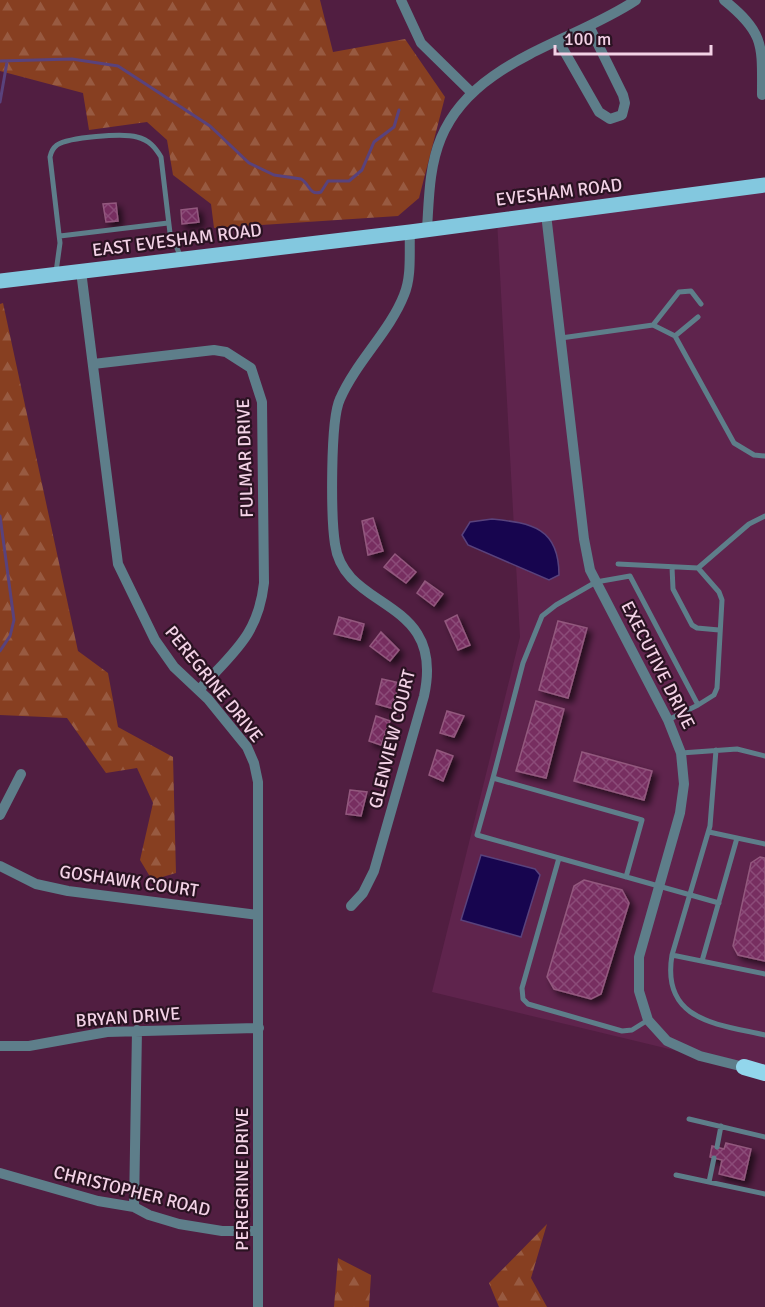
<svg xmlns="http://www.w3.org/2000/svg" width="765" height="1307" viewBox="0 0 765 1307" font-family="Signika,sans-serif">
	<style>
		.built { fill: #5f244d }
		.forest { fill: url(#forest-firs) }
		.water { fill: #17054f; stroke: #59427c; stroke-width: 1.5 }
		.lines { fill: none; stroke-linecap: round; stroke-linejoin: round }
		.stream { stroke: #59427c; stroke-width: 3 }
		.building { fill: url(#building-cross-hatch); stroke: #93597e; stroke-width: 1.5; filter: url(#shadow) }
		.service { stroke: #5e7e8a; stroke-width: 5 }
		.minor { stroke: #5e7e8a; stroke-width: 10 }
		.primary { stroke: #83c8df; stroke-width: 15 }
		.trunk { stroke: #92d6ec; stroke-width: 16 }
		.labels { text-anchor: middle; stroke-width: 4.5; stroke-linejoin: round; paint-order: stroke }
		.street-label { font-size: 18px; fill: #f3d2e6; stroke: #2a1322 }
	</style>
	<defs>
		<pattern id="forest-firs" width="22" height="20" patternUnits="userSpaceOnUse" patternTransform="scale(1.5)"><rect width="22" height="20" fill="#873f21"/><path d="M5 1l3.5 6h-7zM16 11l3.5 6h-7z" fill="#985a41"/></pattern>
		<pattern id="building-cross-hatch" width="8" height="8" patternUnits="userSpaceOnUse" patternTransform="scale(1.5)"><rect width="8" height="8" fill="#772e61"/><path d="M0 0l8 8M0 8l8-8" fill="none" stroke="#8b4b78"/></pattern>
		<filter id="shadow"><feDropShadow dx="4.5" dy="4.5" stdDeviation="3" flood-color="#0009"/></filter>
	</defs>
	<rect width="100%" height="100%" fill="#511e41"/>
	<path class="built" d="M 765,185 L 765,1067 L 744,1067 L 432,992 L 520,637 L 497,220 Z"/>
	<path class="forest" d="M 0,0 L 320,0 L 333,52 L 405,39 L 445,97 L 419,198 L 398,216 L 214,228 L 211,204 L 173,175 L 167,140 L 147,122 L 89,130 L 83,93 L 0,71 Z
		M 3,303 L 78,651 L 108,673 L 118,727 L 173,757 L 176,873 L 152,880 L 140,860 L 153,803 L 137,768 L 106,773 L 67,718 L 0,715 L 0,304 Z
		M 547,1224 L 531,1278 L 547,1307 L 499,1307 L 489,1283 Z
		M 338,1258 L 371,1275 L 369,1307 L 334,1307 Z"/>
	<path class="water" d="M 492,519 C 532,523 559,528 559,575 L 549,580 L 468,545 L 462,535 L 470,522 Z
		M 481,855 L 535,869 L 540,875 L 521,937 L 461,920 Z"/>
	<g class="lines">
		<path class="stream" d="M 0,61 L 72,59 L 118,66 L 210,126 L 249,163 L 274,175 L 301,179 C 310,184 309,196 321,192 L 328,181 L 349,181 L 362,170 L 374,142 L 394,127 L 399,110
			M 0,102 L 7,62
			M 0,516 L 14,620 L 10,636 L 0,651"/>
	</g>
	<path class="building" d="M 116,203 L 118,221 L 106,222 L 103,204 Z
		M 197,208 L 199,222 L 182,224 L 181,210 Z
		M 373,518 L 383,551 L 368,555 L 362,521 Z
		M 395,554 L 416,572 L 406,583 L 384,567 Z
		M 425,581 L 443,594 L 434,606 L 417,593 Z
		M 457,615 L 470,645 L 458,650 L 445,621 Z
		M 339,617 L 364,624 L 360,640 L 334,634 Z
		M 558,621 L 587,628 L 568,698 L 539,690 Z
		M 381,632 L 399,650 L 390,661 L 370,646 Z
		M 382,679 L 400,683 L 391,708 L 376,704 Z
		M 536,701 L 564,709 L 546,778 L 516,771 Z
		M 447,711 L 464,716 L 454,737 L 440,733 Z
		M 376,716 L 390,721 L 381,745 L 369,741 Z
		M 437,750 L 453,756 L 443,781 L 429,775 Z
		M 582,752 L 652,771 L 644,800 L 574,781 Z
		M 350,790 L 367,792 L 361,816 L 346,814 Z
		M 760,857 L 765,858 L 765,961 L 738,955 L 733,946 L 751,863 Z
		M 584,880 L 622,890 L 629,903 L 601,994 L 591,999 L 554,989 L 547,977 L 574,886 Z
		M 726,1143 L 751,1149 L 744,1180 L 719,1174 L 722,1160 L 710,1157 L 712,1146 L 724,1149 Z"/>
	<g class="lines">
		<path class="service" d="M 60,236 L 168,223
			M 56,272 L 60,243 L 50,157 C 51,152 53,148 57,145 C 69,137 123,133 137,137 C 149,140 155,147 161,157 L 170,233 L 181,257
			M 653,325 L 679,292 L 691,291 L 701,304
			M 675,336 L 698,317
			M 561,338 L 653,325 L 675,336 L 734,443 L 754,455 L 765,456
			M 618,564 L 698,568 L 749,524 L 765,516
			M 672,567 L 673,589 L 692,625 L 697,628 L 719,630
			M 698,705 L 714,695 L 717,688 L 722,600 L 719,592 L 698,568
			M 716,750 L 710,826 L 672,955 C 661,1021 717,1024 765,1035
			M 681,753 L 737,749 L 765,756
			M 493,778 L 523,663 L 542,616 L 556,605 L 596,582 L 630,576 L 698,705 L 668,720
			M 709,832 L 765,844
			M 559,858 L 522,988 L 523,999 L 528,1004 L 622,1031 L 632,1030 L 648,1020
			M 626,877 L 642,820 L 493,778 L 477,835 L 719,903
			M 672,955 L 765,974
			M 702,961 L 737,838
			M 689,1119 L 765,1137
			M 717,1147 L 721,1126
			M 676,1175 L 765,1194
			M 709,1182 L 714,1158"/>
		<path class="minor" d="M 401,0 L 421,43 L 472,93
			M 724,0 C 765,33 762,45 762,95
			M 559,42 L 599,112 L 610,119 L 622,115 L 625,103 L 623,95 L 589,26
			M 546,214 L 584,539 L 590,570 L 668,720 L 681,753 L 684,784 L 680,813 L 639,957 L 639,991 L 648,1020 L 667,1041 L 700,1056 L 744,1067
			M 427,229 C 429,199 429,167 441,138 C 473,60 572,43 636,0
			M 81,271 L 118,564 L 155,640 L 174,667 L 208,699 L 247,747 L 254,763 L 258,782 L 258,1307
			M 93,364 L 214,350 L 226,352 L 251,368 L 262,402 L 264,583 C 258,636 233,652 199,690
			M 0,815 L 21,774
			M 0,866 L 36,884 L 68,891 L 258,915
			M 351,906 L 363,893 L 374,871 L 424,696 C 446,596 344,612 335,544 C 331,518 330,420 340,399 C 356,362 390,331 404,295 C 412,276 409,252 410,232
			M 0,1046 L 29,1046 L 107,1032 L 259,1028
			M 0,1173 L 98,1201 L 134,1207 L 149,1215 L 179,1224 L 222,1231 L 258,1231
			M 134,1207 L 137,1030"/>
		<path class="primary" d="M 0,281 L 410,232 L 765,185"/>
		<path class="trunk" d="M 744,1067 L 765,1073"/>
	</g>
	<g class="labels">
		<g class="street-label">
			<text transform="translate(559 192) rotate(-7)" y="6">EVESHAM ROAD</text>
			<text transform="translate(177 240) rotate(-7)" y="6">EAST EVESHAM ROAD</text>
			<text transform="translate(245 458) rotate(-92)" y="6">FULMAR DRIVE</text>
			<text transform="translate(658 665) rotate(63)" y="6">EXECUTIVE DRIVE</text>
			<text transform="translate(214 684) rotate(51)" y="6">PEREGRINE DRIVE</text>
			<text transform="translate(392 739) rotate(-76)" y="6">GLENVIEW COURT</text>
			<text transform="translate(129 881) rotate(8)" y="6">GOSHAWK COURT</text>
			<text transform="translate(128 1017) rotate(-4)" y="6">BRYAN DRIVE</text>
			<text transform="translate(242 1179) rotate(-90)" y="6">PEREGRINE DRIVE</text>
			<text transform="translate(132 1191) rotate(14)" y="6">CHRISTOPHER ROAD</text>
		</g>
	</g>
	<path d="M555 45v9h156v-9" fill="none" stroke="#f3d2e6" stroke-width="3"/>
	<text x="564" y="45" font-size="18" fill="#f3d2e6" stroke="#2a1322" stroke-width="4.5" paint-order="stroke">100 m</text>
</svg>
